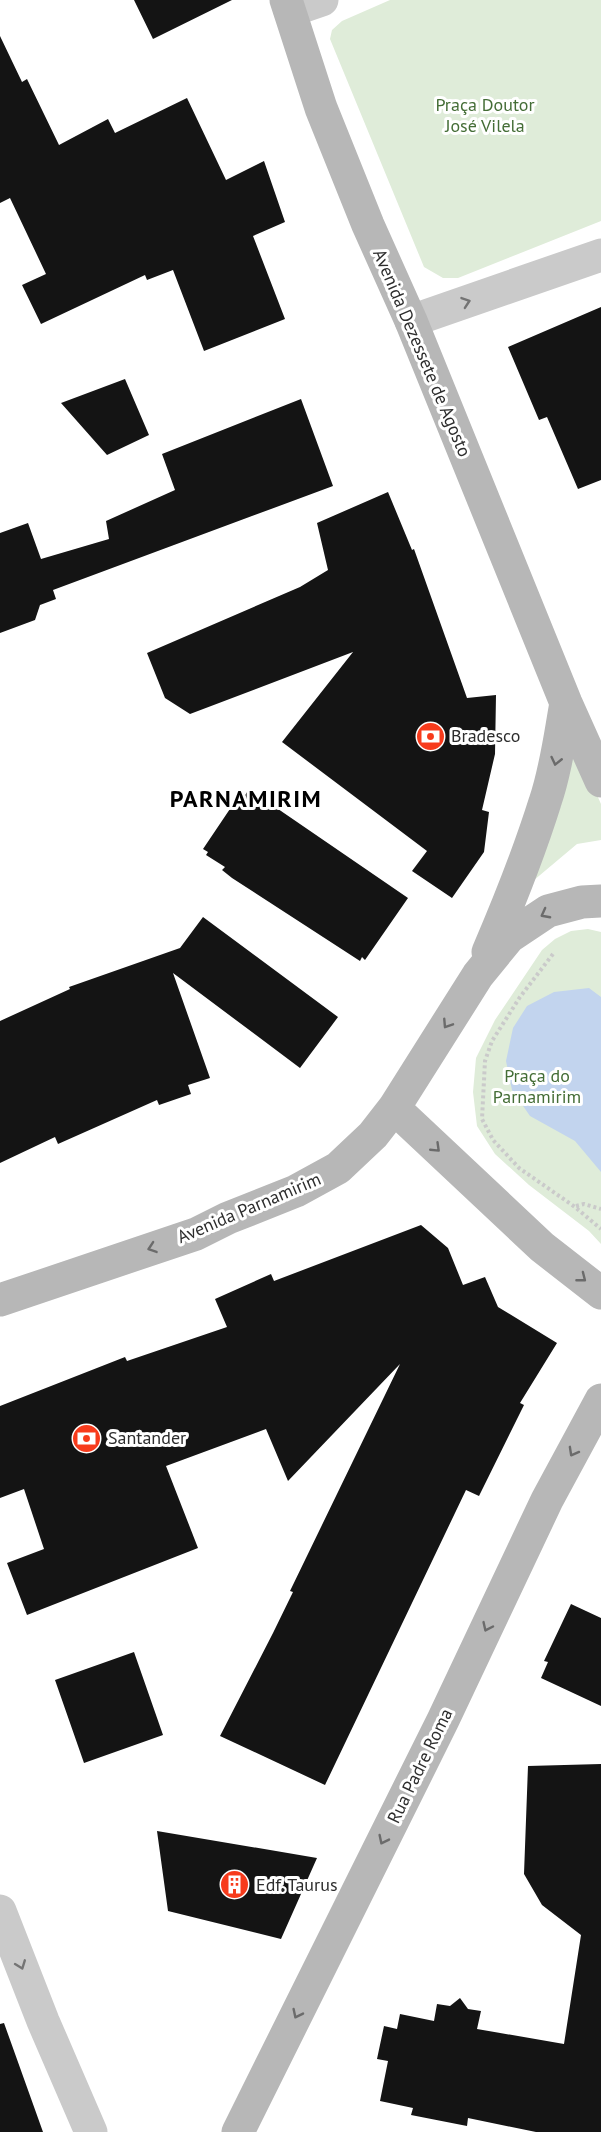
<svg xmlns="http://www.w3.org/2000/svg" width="601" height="2132" viewBox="0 0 601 2132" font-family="'PT Sans',sans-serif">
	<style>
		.green { fill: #dfecd9 }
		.water { fill: #c2d4ee }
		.building { fill: #141414 }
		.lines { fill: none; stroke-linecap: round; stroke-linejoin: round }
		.path { stroke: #cacaca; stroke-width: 4; stroke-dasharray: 3 3; stroke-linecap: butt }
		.street { stroke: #cacaca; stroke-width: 33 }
		.secondary { stroke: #b7b7b7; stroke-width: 33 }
		.oneway { stroke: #747474 }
		.oneway2 { stroke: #6b6b6b }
		.labels { text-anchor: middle; stroke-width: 6; stroke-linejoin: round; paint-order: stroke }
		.park-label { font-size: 18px; fill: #446d36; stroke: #fff }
		.street-label { font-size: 18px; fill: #2d2d2d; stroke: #fff }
		.poi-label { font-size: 18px; fill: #2d2d2d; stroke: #fff; text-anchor: start }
		.district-label { font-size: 24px; font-weight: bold; letter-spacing: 1.5px; fill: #000; stroke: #fff }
	</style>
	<rect width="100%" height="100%" fill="#fff"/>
	<path class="green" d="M 390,0 L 601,0 L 601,221 L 458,278 L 443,278 L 424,267 L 330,39 L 332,30 L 342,21 Z
		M 572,739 L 601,804 L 601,840 L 577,844 L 527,886 Z
		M 588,929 L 601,932 L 601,1244 L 589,1231 L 529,1185 L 495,1154 L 477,1126 L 473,1092 L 476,1058 L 495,1020 L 542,950 L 555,939 L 571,931 Z"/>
	<path class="water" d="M 589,988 L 601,997 L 601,1172 L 575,1141 L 530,1116 L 512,1090 L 506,1061 L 513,1028 L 527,1006 L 554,992 Z"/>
	<path class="building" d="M 134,0 L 232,0 L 153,39 Z
		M 0,36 L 22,82 L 27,79 L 59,145 L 108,119 L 115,133 L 187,98 L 226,180 L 264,161 L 285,222 L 253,236 L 285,319 L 204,351 L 173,270 L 147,280 L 145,275 L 41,324 L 22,285 L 46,274 L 10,198 L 0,203 Z
		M 601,307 L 601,480 L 578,489 L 547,417 L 539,420 L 508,347 Z
		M 125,379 L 149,435 L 107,455 L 61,403 Z
		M 301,399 L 333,486 L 53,590 L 56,599 L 40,605 L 35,620 L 0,633 L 0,533 L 28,523 L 41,559 L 109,539 L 106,521 L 175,490 L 162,454 Z
		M 388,492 L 412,550 L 414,549 L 467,698 L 496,695 L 495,754 L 482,810 L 489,812 L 484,852 L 452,898 L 412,871 L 427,851 L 282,742 L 353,652 L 190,714 L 165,698 L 147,653 L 300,587 L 328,570 L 317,523 Z
		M 249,789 L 408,898 L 365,960 L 362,957 L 360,961 L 232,878 L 222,870 L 225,867 L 206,855 L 208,852 L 203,849 L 238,797 L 242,800 Z
		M 203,917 L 338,1017 L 300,1068 L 173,973 L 210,1078 L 188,1085 L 191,1094 L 159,1105 L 157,1100 L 58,1144 L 55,1137 L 0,1163 L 0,1021 L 70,989 L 69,987 L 180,948 Z
		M 421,1225 L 448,1248 L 463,1285 L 485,1277 L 498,1307 L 557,1343 L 520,1403 L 524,1405 L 479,1496 L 466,1490 L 325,1785 L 220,1736 L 273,1633 L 293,1592 L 290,1591 L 400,1364 L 288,1481 L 266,1429 L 166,1466 L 198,1548 L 27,1615 L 7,1563 L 44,1549 L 24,1489 L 0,1498 L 0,1406 L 125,1357 L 127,1361 L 227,1327 L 215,1299 L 271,1274 L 274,1281 Z
		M 571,1604 L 601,1618 L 601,1706 L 541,1678 L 548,1662 L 544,1661 Z
		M 134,1652 L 163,1735 L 84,1763 L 55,1680 Z
		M 601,1764 L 601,2132 L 536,2132 L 468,2118 L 467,2126 L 411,2115 L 413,2108 L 380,2101 L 388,2061 L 377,2059 L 384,2026 L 397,2029 L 400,2014 L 434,2021 L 437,2004 L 450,2006 L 460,1998 L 468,2009 L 481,2011 L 477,2029 L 564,2044 L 581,1935 L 542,1905 L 524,1874 L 528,1766 Z
		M 157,1831 L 317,1858 L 281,1939 L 168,1911 Z
		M 4,2023 L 43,2132 L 0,2132 L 0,2024 Z"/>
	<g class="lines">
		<path class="path" d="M 553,954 L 520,997 L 492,1041 L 485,1061 L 482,1119 L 493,1140 L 519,1168 L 575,1207 L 601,1229
			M 576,1206 L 584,1204 L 601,1209"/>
		<path class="street" d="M 290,11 L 322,0
			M 411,321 L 601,255
			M 0,1911 L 43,2021 L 91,2132"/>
		<path class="secondary" d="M 286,0 L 321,108 L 368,225 L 411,321 L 566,703 L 601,781
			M 488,952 C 509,903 529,853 545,802 C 556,770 560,736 566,703
			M 394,1108 L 542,1247 L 601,1293
			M 0,1300 L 196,1234 L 228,1218 L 296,1191 L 338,1168 L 373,1135 L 394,1108 L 478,975 L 509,937 L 548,911 L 582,902 L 601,901
			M 238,2132 L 443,1720 L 547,1500 L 601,1400"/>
	</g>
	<defs><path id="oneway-chevron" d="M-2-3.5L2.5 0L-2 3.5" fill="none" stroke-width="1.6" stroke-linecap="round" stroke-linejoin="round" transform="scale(1.5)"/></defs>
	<g class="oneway">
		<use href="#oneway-chevron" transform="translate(466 302) rotate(-19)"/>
		<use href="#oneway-chevron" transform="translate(21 1965) rotate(69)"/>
	</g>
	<g class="oneway2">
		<use href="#oneway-chevron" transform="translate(556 761) rotate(103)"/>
		<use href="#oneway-chevron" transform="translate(545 914) rotate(152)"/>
		<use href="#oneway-chevron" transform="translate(447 1024) rotate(123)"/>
		<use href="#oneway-chevron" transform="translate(436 1148) rotate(44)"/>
		<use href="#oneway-chevron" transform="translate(152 1248) rotate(161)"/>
		<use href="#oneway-chevron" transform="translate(582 1278) rotate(38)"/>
		<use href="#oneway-chevron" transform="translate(573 1452) rotate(119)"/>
		<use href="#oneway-chevron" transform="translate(487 1627) rotate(115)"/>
		<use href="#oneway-chevron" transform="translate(383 1840) rotate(116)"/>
		<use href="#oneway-chevron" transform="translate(297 2014) rotate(116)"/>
	</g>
	<defs>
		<symbol id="bank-disc" viewBox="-11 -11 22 22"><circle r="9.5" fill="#f73b1c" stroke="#fff"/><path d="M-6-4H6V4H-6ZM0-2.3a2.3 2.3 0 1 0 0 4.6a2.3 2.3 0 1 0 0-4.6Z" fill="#fff"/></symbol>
		<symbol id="building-disc" viewBox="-11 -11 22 22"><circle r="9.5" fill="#f73b1c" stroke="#fff"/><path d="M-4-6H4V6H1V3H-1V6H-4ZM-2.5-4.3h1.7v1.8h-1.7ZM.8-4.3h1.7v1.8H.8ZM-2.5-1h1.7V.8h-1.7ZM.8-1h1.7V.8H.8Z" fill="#fff"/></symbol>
	</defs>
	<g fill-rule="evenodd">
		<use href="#bank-disc" x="414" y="720" width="33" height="33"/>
		<use href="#bank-disc" x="70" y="1422" width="33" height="33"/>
		<use href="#building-disc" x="218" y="1868" width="33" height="33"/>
	</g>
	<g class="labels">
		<g class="park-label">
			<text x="485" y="111">Praça Doutor<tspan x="485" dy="21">José Vilela</tspan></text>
			<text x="537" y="1082">Praça do<tspan x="537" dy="21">Parnamirim</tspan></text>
		</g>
		<g class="street-label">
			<text transform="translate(422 353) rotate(67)" y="6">Avenida Dezessete de Agosto</text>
			<text transform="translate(249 1208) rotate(-23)" y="6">Avenida Parnamirim</text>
			<text transform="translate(420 1766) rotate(-64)" y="6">Rua Padre Roma</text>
		</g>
		<g class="poi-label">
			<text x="451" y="742">Bradesco</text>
			<text x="108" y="1444">Santander</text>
			<text x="256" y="1891">Edf. Taurus</text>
		</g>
		<g class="district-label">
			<text x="246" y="807">PARNAMIRIM</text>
		</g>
	</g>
</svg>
